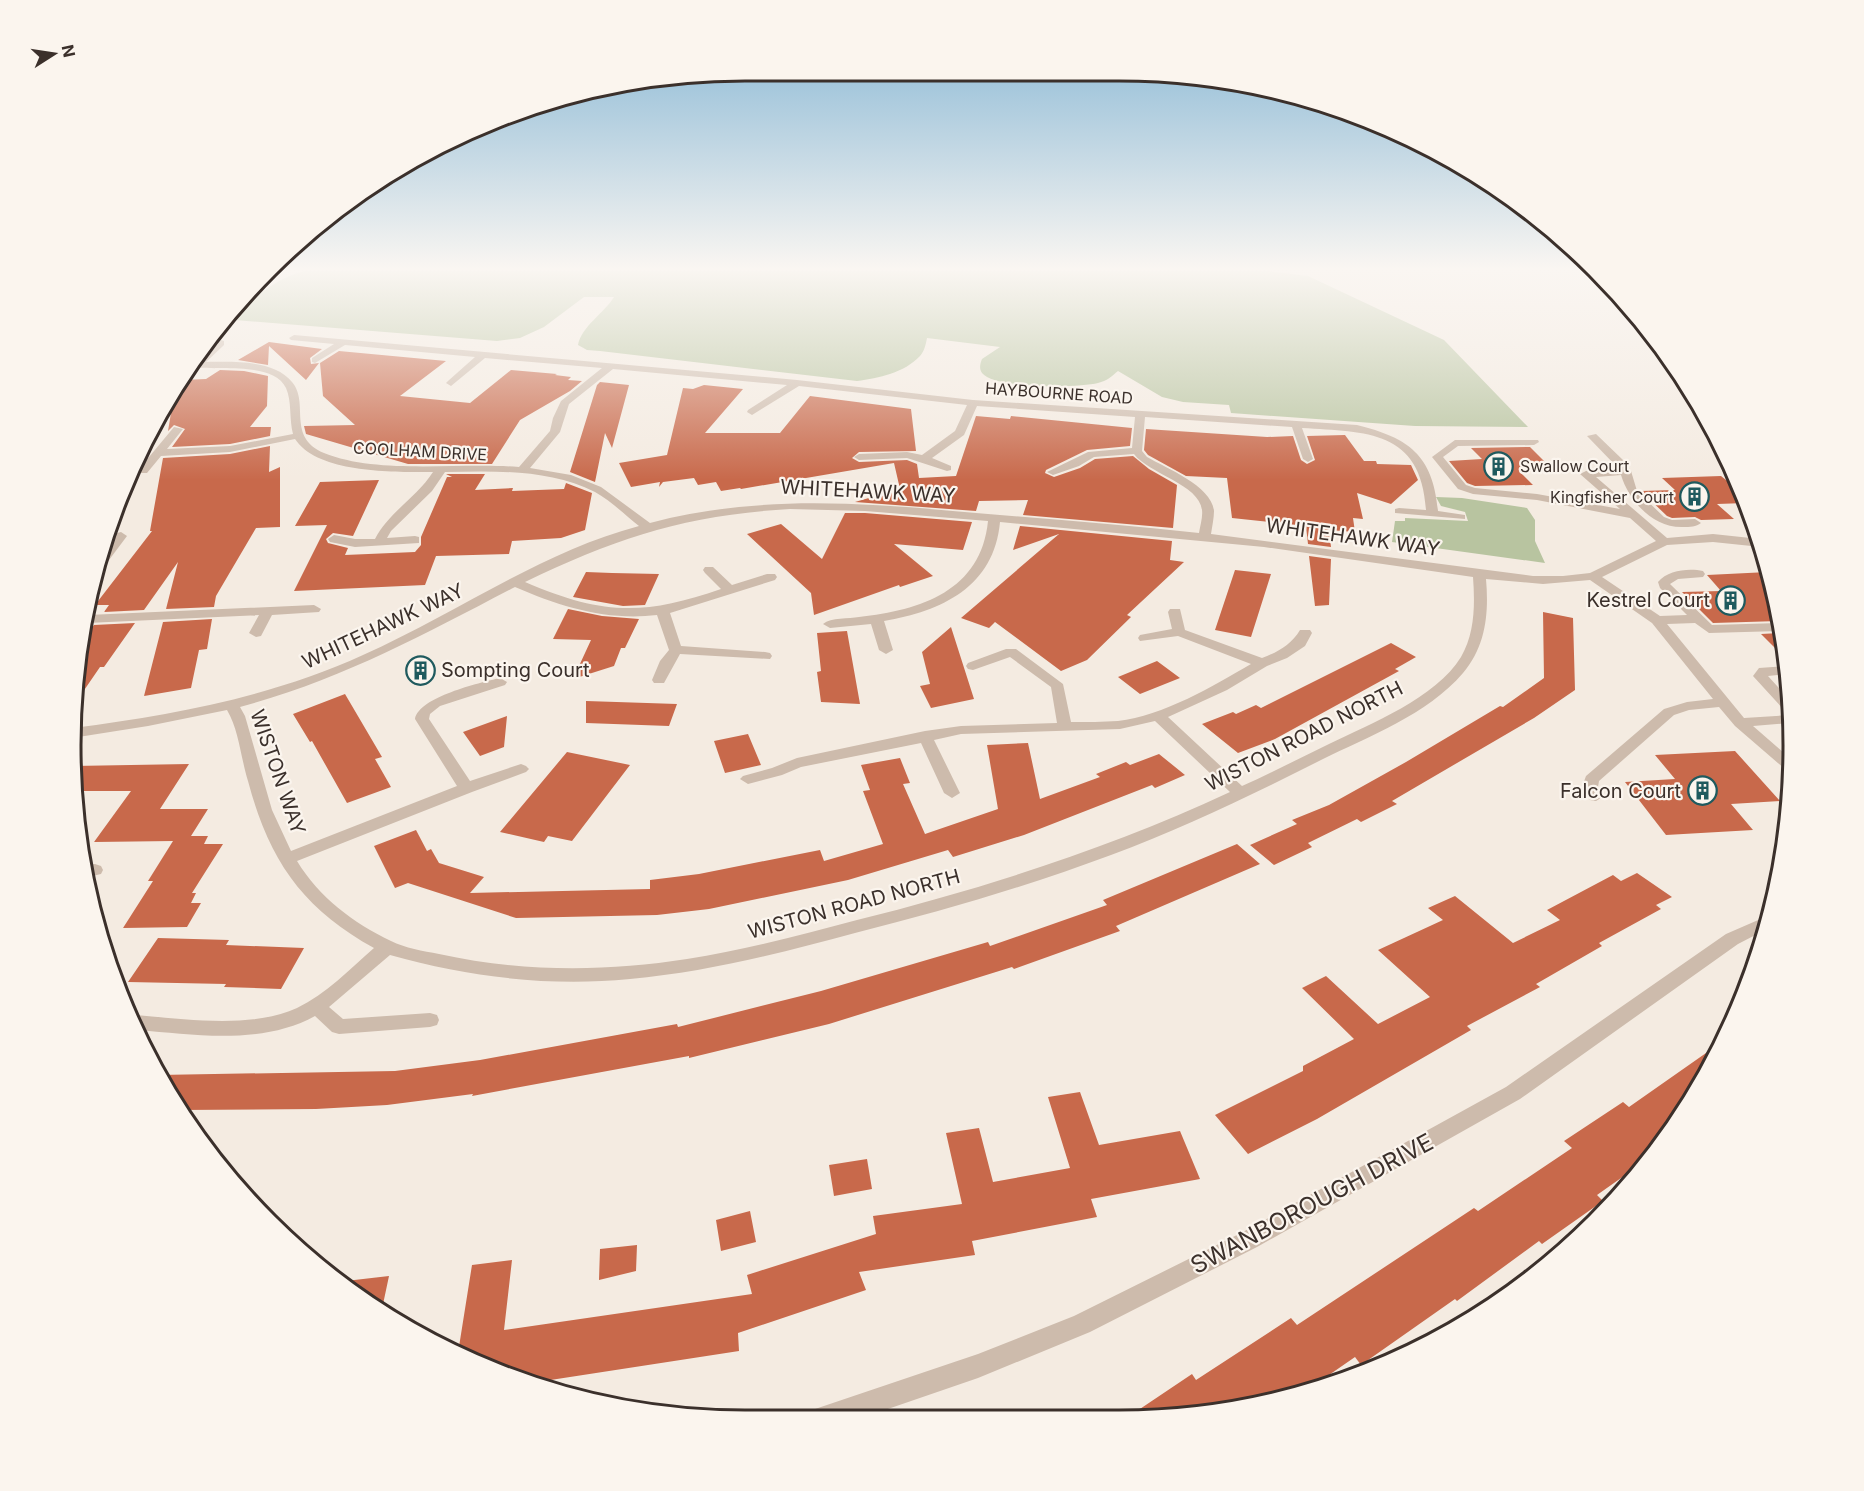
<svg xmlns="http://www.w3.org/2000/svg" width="1864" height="1491" viewBox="0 0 1864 1491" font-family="Inter,sans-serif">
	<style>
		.green { fill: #b8c4a0 }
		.building { fill: #c8694b }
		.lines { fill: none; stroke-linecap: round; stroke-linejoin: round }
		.minor { fill: #cdbbac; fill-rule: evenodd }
		.labels { text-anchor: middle; stroke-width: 4.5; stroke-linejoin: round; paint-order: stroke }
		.far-street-label { font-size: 16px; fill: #3b302b; stroke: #fbf5ee }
		.far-poi-label { font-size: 16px; fill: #3b302b; stroke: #fbf5ee; text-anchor: start }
		.street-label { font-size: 20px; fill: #3b302b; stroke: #fbf5ee }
		.poi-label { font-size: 20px; fill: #3b302b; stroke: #fbf5ee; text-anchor: end }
		.near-street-label { font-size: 24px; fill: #3b302b; stroke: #fbf5ee }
		.rim { fill: none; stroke: #3b302b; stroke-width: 3 }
	</style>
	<rect width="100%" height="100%" fill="#f4ebe1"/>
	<path class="green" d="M 304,271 L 1267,271 L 1308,276 L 1444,340 L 1528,427 L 1415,426 L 1231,413 L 1229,405 L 1183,402 L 1162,397 L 1118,371 C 1112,376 1107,381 1098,383 C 1079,388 994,389 982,373 C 979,369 980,364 982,359 L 1000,347 L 927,338 C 926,344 924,352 920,356 C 904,373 879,378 857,381 L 600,351 L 587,350 L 578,345 C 581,327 605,312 614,297 L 584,297 L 544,327 L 520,338 L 497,341 L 234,320 C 253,297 275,279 304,271 Z
		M 1436,497 L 1462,498 L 1527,508 L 1535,520 L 1535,541 L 1545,563 L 1392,542 L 1395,521 L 1405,521 L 1405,518 L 1468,521 L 1465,512 L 1441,506 Z"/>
	<path class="building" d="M 269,342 L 322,349 L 310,358 L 311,364 L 319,363 L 306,380 L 269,346 L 268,365 L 238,360 Z
		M 339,351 L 446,361 L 400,396 L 470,403 L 511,370 L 557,374 L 555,375 L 571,377 L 568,380 L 582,381 L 570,391 L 520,420 L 492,464 L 408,464 L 306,434 L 304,426 L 355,425 L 323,396 L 320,363 Z
		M 220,370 L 244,371 L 268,376 L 267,406 L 250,427 L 271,427 L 270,436 L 230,444 L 172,447 L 185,429 L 174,425 L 168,431 L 175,389 L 183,380 L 206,379 Z
		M 600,382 L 629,385 L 612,448 L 605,433 L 595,482 L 570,472 L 597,385 Z
		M 704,385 L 743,389 L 705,433 L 780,433 L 810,396 L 911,409 L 916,451 L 859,452 L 852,458 L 859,462 L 907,460 L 917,464 L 919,478 L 956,476 L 976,416 L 1010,419 L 1011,416 L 1132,428 L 1130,446 L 1087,450 L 1046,470 L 1045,473 L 1054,477 L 1080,468 L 1095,459 L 1133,456 L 1149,469 L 1177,485 L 1173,528 L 1023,515 L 1028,500 L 979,501 L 976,511 L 855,502 L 900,489 L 894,463 L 741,489 L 740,488 L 721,491 L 716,482 L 698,485 L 694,478 L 663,482 L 659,487 L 660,482 L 631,487 L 619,463 L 667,455 L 683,388 L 693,389 Z
		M 1146,429 L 1267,437 L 1293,436 L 1301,460 L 1307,464 L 1315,460 L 1307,436 L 1345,435 L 1364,461 L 1376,461 L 1377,464 L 1411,465 L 1418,480 L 1391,504 L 1357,493 L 1363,519 L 1353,518 L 1355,532 L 1329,530 L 1331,547 L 1308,544 L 1306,526 L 1232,518 L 1227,478 L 1186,476 L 1148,455 L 1144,450 Z
		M 270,446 L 269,472 L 280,467 L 280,527 L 256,528 L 216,596 L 214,607 L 166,609 L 178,562 L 144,610 L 104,612 L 109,605 L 95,605 L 152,531 L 150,531 L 163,458 L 230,454 Z
		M 1530,447 L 1553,470 L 1520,472 L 1533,485 L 1475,486 L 1467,483 L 1449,461 L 1482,459 L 1471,448 Z
		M 485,474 L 475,490 L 513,488 L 512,491 L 564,489 L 566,483 L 592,493 L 585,530 L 561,538 L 512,541 L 509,554 L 436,556 L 425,585 L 294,591 L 327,525 L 295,526 L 320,482 L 379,480 L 353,536 L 333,533 L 326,539 L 328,543 L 348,548 L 345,555 L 415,552 L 421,545 L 421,537 L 447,477 L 452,477 L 446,474 Z
		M 1721,476 L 1741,492 L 1746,503 L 1717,504 L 1734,519 L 1701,520 L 1695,517 L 1672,518 L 1667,516 L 1641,491 L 1675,490 L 1662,478 Z
		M 845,513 L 865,513 L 972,522 L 963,550 L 894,544 L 933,576 L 900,587 L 899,585 L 814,615 L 811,593 L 747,534 L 781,524 L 822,559 Z
		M 1020,526 L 1172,541 L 1170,560 L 1184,562 L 1127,615 L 1131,617 L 1087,660 L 1061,671 L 995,622 L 989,628 L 961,618 L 1059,534 L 1013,550 Z
		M 1309,556 L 1331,559 L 1329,605 L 1315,606 Z
		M 1235,570 L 1271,574 L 1251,637 L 1215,630 Z
		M 586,572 L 612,573 L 659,574 L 645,605 L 623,606 L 573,597 Z
		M 1768,572 L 1779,621 L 1713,623 L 1682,592 L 1721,591 L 1707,575 Z
		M 568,609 L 602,616 L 639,619 L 625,648 L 621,648 L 614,666 L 573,679 L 591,640 L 553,639 Z
		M 1543,612 L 1573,618 L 1575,690 L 1534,718 L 1392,801 L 1397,804 L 1361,822 L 1357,819 L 1308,843 L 1312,847 L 1274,865 L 1250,845 L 1297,824 L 1292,820 L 1329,805 L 1406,762 L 1500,706 L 1503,707 L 1544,678 Z
		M 212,619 L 207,649 L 199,650 L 191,688 L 144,696 L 163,622 Z
		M 135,623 L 104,667 L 100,667 L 76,702 L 85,639 L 94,625 Z
		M 951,627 L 974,699 L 931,708 L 920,686 L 930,684 L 922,652 Z
		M 847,631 L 860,704 L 821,702 L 817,672 L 821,671 L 817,633 Z
		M 1782,633 L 1788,658 L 1788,661 L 1761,634 Z
		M 1391,643 L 1416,657 L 1395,669 L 1399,671 L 1275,739 L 1238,753 L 1202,724 L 1233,712 L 1236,714 L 1256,705 L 1261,708 Z
		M 1157,661 L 1180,678 L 1140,694 L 1118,677 Z
		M 345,694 L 382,757 L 375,759 L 391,787 L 347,803 L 312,741 L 310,742 L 293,714 Z
		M 586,701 L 647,703 L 677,704 L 669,726 L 586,723 Z
		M 507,716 L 504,747 L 480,756 L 463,732 Z
		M 748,734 L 761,765 L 725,773 L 714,741 Z
		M 1028,743 L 1040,799 L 1100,777 L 1096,774 L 1126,762 L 1130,765 L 1159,754 L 1185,775 L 1155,788 L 1152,785 L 1024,835 L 953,857 L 948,850 L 848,880 L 709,909 L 657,915 L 516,918 L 408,883 L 395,888 L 374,846 L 416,830 L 427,851 L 431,849 L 439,863 L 484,877 L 470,893 L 650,889 L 650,880 L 699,874 L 820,850 L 824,861 L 883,844 L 863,791 L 870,790 L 861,765 L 900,758 L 910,783 L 903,784 L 925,834 L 998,809 L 987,745 Z
		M 1735,751 L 1780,801 L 1731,804 L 1753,830 L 1666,835 L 1625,782 L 1675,779 L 1655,755 Z
		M 567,752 L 630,765 L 572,841 L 548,836 L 544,842 L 500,832 Z
		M 189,764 L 160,809 L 208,809 L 191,836 L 208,836 L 204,844 L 223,844 L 192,893 L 196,893 L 191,903 L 201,903 L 187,927 L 123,928 L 153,881 L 148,881 L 173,841 L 94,842 L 131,791 L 76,791 L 73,766 Z
		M 1237,844 L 1260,864 L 1116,926 L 1120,931 L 1014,969 L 1012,967 L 829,1024 L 689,1058 L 689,1056 L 472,1096 L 473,1094 L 387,1105 L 316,1109 L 180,1110 L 158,1075 L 395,1071 L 480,1060 L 677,1024 L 678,1027 L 821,991 L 988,942 L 990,946 L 1107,905 L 1103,900 Z
		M 1637,873 L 1672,897 L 1656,905 L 1661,909 L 1599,943 L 1602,946 L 1536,984 L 1540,987 L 1467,1026 L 1471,1030 L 1317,1119 L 1248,1154 L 1215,1115 L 1303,1071 L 1303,1066 L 1354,1039 L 1302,988 L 1326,976 L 1378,1024 L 1430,997 L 1378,950 L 1443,920 L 1428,908 L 1455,896 L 1513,943 L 1560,920 L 1547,910 L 1613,875 L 1621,881 Z
		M 158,938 L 229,940 L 226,945 L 304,948 L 281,989 L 224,987 L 226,984 L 128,982 Z
		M 1726,1039 L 1655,1154 L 1597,1195 L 1603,1201 L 1542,1244 L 1539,1241 L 1457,1301 L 1455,1299 L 1361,1365 L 1355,1357 L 1303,1393 L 1294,1397 L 1163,1419 L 1125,1419 L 1192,1374 L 1196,1380 L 1291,1318 L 1297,1325 L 1474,1208 L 1478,1211 L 1572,1148 L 1564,1141 L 1623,1102 L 1629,1107 Z
		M 1080,1092 L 1099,1145 L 1180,1131 L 1200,1179 L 1091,1199 L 1097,1217 L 972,1241 L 975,1255 L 859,1272 L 866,1290 L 738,1333 L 739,1351 L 531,1383 L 487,1369 L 458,1353 L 472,1265 L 512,1260 L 504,1330 L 752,1294 L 747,1275 L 876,1234 L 873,1216 L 962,1204 L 946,1133 L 979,1128 L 993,1182 L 1070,1168 L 1048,1097 Z
		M 867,1159 L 872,1189 L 834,1196 L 829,1165 Z
		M 750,1211 L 756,1242 L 721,1251 L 716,1220 Z
		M 637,1245 L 636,1271 L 599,1280 L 600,1249 Z
		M 389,1276 L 382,1309 L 337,1282 Z"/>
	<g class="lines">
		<path class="minor" d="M 294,335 L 797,380 L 973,400 L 1357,425 C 1409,438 1433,455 1438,511 L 1465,515 L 1465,519 L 1395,513 L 1395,509 L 1399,508 L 1426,510 C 1421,430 1367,432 1302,428 L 1313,459 L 1308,462 L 1303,459 L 1292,427 L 1145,417 L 1142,451 L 1147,457 C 1166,468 1212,486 1214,511 C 1214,518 1212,527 1211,534 L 1533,576 L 1563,576 L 1590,573 L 1656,541 L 1630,518 L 1537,500 L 1473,494 L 1458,489 L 1432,457 L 1455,440 L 1538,440 L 1539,442 L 1534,445 L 1458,446 L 1443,457 L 1466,485 L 1475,488 L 1537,494 L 1620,509 L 1580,474 L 1586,471 L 1618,468 L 1587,436 L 1596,434 L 1623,460 L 1631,471 L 1637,491 L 1664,517 L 1672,520 L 1695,519 L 1701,523 C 1696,527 1690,527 1683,527 C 1653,528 1629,501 1621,475 L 1596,477 L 1667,538 L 1713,534 L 1760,539 L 1761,547 L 1713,542 L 1667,545 L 1602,577 L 1660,616 L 1687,615 L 1660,588 L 1658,582 C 1668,570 1689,568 1703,571 L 1705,574 L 1703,577 L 1678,579 L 1670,584 L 1712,625 L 1780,623 L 1781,631 L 1709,633 L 1695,623 L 1667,624 L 1744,718 L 1790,715 L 1790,723 L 1753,726 L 1791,759 L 1791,772 L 1786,770 L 1735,726 L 1719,707 L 1689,710 L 1674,715 L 1599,781 L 1598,787 L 1604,796 L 1596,801 L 1590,800 L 1582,787 L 1586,776 L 1664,709 L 1687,702 L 1713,699 L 1652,623 L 1590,580 L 1543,584 L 1486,579 C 1489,613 1486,646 1463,673 C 1427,715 1369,736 1321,760 C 1252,795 1183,828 1111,855 C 1028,886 942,911 855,933 C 781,953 707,972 630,979 C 548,987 469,977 390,955 L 329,1007 L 343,1019 L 430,1013 L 437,1015 L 439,1020 L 437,1025 L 430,1027 L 339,1034 L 332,1032 L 315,1016 C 263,1045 195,1035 139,1030 L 133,1016 L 136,1015 C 184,1019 252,1029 297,1008 C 326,994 350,969 374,948 C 302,908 269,860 248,781 C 241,759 239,730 227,710 L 148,726 L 72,738 L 73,728 C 172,715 271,697 363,655 C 455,614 541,552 639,526 C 625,515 611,501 595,492 C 549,469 495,471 445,472 L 432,491 L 391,531 L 387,538 L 415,536 L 419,537 L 419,543 L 355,547 L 330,542 L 328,539 L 334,535 L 355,539 L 375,539 C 389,512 417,497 433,472 C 396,472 318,474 295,439 L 230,452 L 161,456 L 147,473 L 139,473 L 139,469 L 174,427 L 183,429 L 167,449 L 230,446 L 293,434 C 289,420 292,401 286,388 C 273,361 217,371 194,367 L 200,357 L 221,340 L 224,341 L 224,345 L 206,362 C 232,362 274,359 292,382 C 310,403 286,437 324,453 C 378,475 460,462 519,467 L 550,431 L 553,418 L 561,401 L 602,368 L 485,358 L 451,386 L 446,383 L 448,381 L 475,357 L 345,345 L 315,363 L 312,362 L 312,358 L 334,344 L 291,340 L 289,338 ZM 613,369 L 787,385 L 748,410 L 747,412 L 752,415 L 799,386 L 967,405 L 955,431 L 922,455 L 907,452 L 859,454 L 854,457 L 859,460 L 907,458 L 947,471 L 951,470 L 951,466 L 932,458 L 964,435 L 977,406 L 1135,417 L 1132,448 L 1088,452 L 1047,472 L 1053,475 L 1079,466 L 1094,457 L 1134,454 C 1149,474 1199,484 1202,510 C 1203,517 1200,526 1199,533 C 1125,525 1050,519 976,513 C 866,503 758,494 650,523 L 601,487 L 571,475 L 530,468 L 560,432 L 569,404 ZM 790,509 L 865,511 L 988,521 C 981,591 921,610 859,617 C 849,619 831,617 823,624 L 830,628 L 871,624 L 879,650 L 886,654 L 893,650 L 884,621 C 942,611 994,587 1000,522 L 1264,547 L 1473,577 C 1475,604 1475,633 1461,657 C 1436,698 1370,724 1329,744 C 1300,758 1271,773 1242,786 L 1168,717 L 1227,690 L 1267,666 L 1287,658 L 1305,646 L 1312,633 L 1310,630 L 1300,630 C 1291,645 1278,652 1262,658 L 1185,630 L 1180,609 L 1170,609 L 1168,612 L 1172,629 L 1140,635 L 1138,638 L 1140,641 L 1178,636 L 1251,664 C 1213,686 1163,716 1118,721 C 1103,722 1087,722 1071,722 L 1063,684 L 1016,649 L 1006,649 L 968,663 L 966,666 L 968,669 L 973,670 L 1010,657 L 1051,687 L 1057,723 L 961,726 L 925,731 L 797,758 L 772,768 L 743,776 L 740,779 L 748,784 L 782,775 L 801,767 L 921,743 L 944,793 L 952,798 L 960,793 L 934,740 L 961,734 L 1120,729 L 1155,721 L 1230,792 C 1110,848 985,888 857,920 C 801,935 745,950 687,959 C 605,972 520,972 439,954 C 423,951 405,948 391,941 C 353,923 319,897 297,861 L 472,792 L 526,772 L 529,769 L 526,766 L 521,764 L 470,781 L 429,719 L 430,714 L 440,706 L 505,685 L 507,682 L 500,678 C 479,683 419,697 415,719 L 457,786 L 291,851 L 272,810 L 245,716 L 240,707 C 341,680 423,635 515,587 C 561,607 607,621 657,615 L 669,650 L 660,661 L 652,680 L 654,683 L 664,683 L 680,654 L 770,659 L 772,656 L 770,653 L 765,652 L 681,646 L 670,613 L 775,580 L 777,577 L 775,574 L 767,574 L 732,585 L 713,567 L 705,567 L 703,570 L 705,573 L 721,589 C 643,616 602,615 525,582 C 618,537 686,515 790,509 Z
			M 121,532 L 127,536 L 97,576 L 93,577 L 100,556 L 117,533 Z
			M 314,605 L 321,609 L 319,612 L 272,615 L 261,636 L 256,637 L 249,633 L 259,615 L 87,623 L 88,615 Z
			M 1788,666 L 1788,674 L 1768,676 L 1789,699 L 1789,711 L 1784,710 L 1753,676 L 1759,668 Z
			M 95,864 L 101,866 L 103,870 L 101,874 L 88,877 L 86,865 Z
			M 1772,914 L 1767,929 L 1738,944 L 1520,1099 L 1257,1247 L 1090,1332 L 978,1378 L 882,1411 L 884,1420 L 806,1420 L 809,1411 L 818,1408 L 978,1354 L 1074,1316 L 1241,1233 L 1506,1087 L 1726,934 Z"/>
	</g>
	<linearGradient id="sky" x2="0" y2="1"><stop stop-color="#7eb2d2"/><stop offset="0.56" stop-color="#faf6f2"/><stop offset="1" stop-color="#faf6f2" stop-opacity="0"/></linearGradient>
	<rect width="1864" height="480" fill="url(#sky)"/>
	<defs>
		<symbol id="building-ring" viewBox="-11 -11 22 22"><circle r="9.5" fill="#fbf5ee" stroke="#1f5a5e" stroke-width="1.5"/><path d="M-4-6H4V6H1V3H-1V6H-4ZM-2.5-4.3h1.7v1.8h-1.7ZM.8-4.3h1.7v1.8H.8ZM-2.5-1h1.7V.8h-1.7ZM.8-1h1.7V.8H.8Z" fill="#1f5a5e"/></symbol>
	</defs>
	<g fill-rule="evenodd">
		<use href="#building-ring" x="1482" y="450" width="33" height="33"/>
		<use href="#building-ring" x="1678" y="480" width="33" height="33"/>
		<use href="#building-ring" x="1714" y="584" width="33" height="33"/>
		<use href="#building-ring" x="404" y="654" width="33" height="33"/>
		<use href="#building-ring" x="1686" y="774" width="33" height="33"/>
	</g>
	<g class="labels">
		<g class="far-street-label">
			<text transform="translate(1059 393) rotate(4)" y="6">HAYBOURNE ROAD</text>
			<text transform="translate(420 451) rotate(3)" y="6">COOLHAM DRIVE</text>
		</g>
		<g class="far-poi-label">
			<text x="1520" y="472">Swallow Court</text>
			<text x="1674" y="503" text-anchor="end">Kingfisher Court</text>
		</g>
		<g class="street-label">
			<text transform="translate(868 491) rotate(3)" y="7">WHITEHAWK WAY</text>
			<text transform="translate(1353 537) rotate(8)" y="7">WHITEHAWK WAY</text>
			<text transform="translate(383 626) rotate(-25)" y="7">WHITEHAWK WAY</text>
			<text transform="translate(1304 736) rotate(-27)" y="7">WISTON ROAD NORTH</text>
			<text transform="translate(278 772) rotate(71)" y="7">WISTON WAY</text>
			<text transform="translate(854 904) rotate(-15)" y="7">WISTON ROAD NORTH</text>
		</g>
		<g class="poi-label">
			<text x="1710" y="607">Kestrel Court</text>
			<text x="441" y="677" text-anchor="start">Sompting Court</text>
			<text x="1681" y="798">Falcon Court</text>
		</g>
		<g class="near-street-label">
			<text transform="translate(1312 1204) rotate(-28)" y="8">SWANBOROUGH DRIVE</text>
		</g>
	</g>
	<path d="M0 0H1864V1491H0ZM745 81H1119A664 664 0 0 1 1783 745V746A664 664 0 0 1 1119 1410H745A664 664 0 0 1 81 746V745A664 664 0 0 1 745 81Z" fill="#fbf5ee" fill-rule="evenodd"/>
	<path class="rim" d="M745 81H1119A664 664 0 0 1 1783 745V746A664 664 0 0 1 1119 1410H745A664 664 0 0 1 81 746V745A664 664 0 0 1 745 81Z"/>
	<g transform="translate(54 54) rotate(78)" stroke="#fbf5ee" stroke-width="4.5" paint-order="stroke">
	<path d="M0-4.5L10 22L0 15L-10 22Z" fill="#3b302b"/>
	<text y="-9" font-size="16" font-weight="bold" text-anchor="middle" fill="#3b302b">N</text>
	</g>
</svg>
